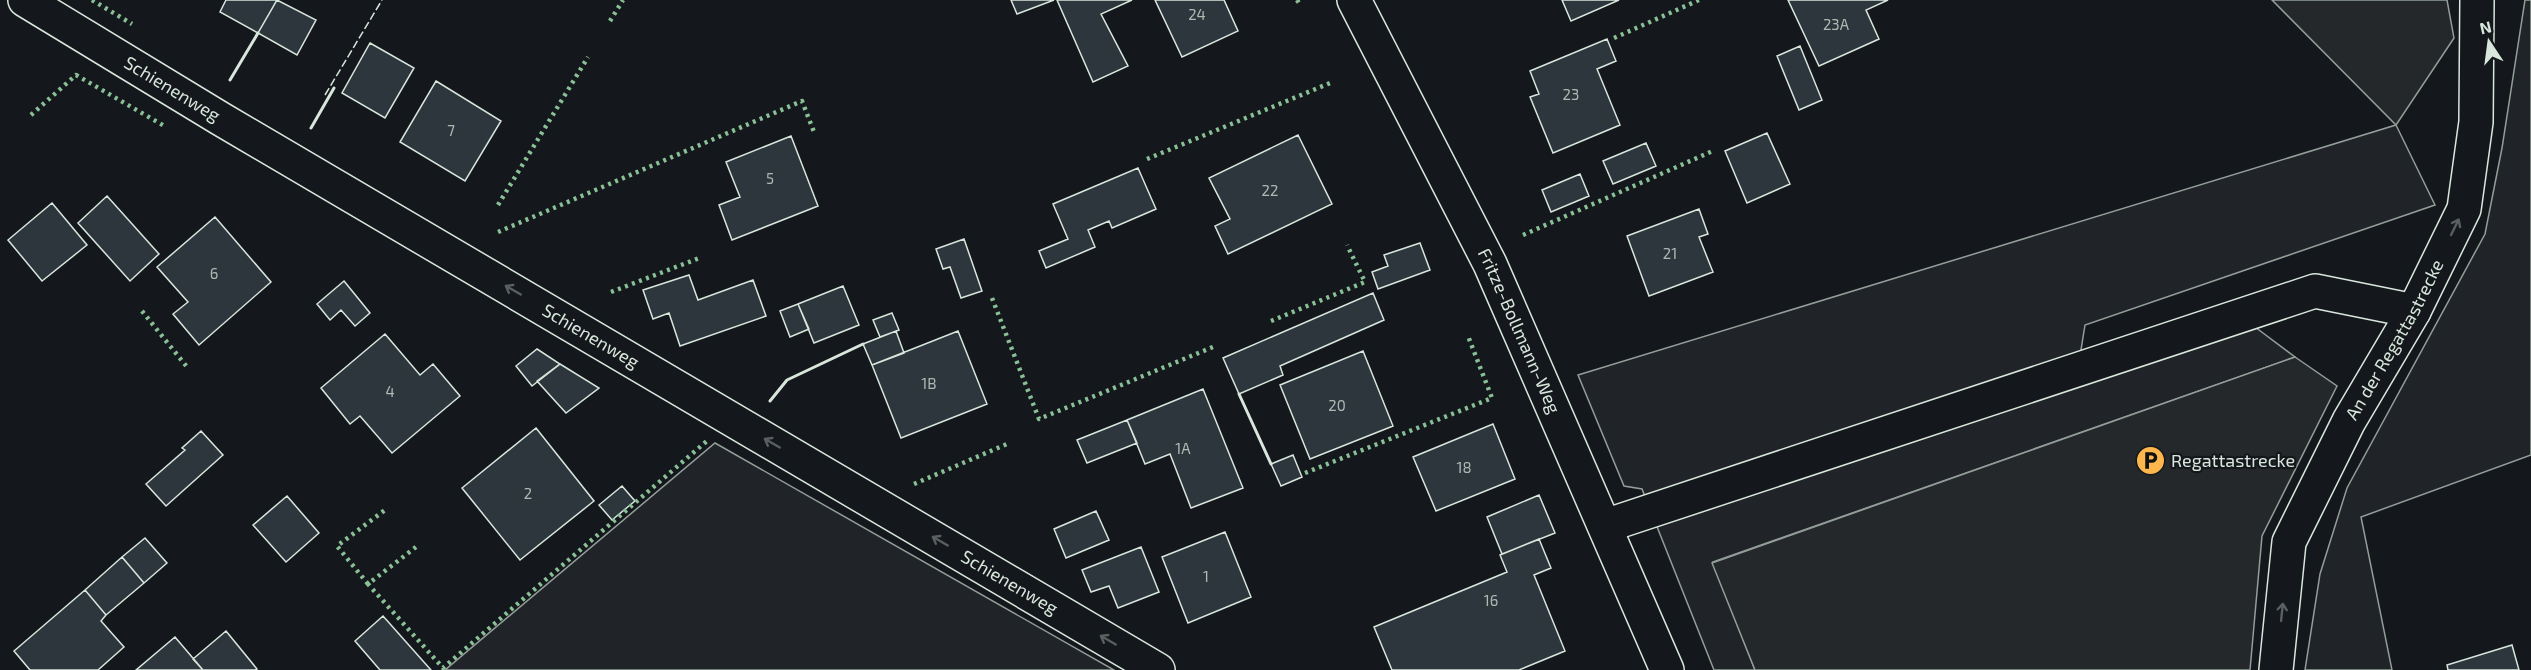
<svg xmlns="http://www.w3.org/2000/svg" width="2531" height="670" viewBox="0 0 2531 670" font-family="'Exo 2',sans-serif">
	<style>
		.green { fill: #202428; stroke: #939e99; stroke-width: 1.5 }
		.parking { fill: #24282b; stroke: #939e99; stroke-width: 1.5 }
		.building { fill: #2c363c; stroke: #d8e6dc; stroke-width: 1.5 }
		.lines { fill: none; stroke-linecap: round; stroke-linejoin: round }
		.minor-casing { stroke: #d8e6dc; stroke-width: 36 }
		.minor { stroke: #14181c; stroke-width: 33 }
		.hedge { stroke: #8ac095; stroke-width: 4.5; stroke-dasharray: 3 4.5; stroke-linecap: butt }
		.fence { stroke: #d8e6dc; stroke-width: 1.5; stroke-dasharray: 8 3; stroke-linecap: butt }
		.wall { stroke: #d8e6dc; stroke-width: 3 }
		.oneway { stroke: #59605f }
		.labels { text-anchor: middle; stroke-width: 4.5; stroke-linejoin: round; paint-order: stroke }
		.number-label { font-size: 15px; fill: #adbab4 }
		.street-label { font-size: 18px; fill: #d8e6dc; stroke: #14181c }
		.poi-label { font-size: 18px; fill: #d8e6dc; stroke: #14181c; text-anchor: start }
	</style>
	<rect width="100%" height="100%" fill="#14181c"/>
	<path class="green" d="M 2525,0 L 2531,0 L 2531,455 L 2361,517 L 2392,670 L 2305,670 L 2320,574 L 2347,488 L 2485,234 L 2502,148 Z
		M 2396,125 L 2435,205 L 2085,325 L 2081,350 L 2093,382 L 2255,327 L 2295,357 L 1713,562 L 1755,670 L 1714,670 L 1642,489 L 1624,486 L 1578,375 Z
		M 715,443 L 1114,670 L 445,670 Z"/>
	<path class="parking" d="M 2272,0 L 2447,0 L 2454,38 L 2396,125 Z
		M 2295,357 L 2337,386 L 2262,536 L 2250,670 L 1755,670 L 1712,563 Z"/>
	<path class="building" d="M 226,0 L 277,0 L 258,33 L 220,12 Z
		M 277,0 L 316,20 L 297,55 L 258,33 Z
		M 1011,0 L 1054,0 L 1017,14 Z
		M 1057,0 L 1132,0 L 1101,14 L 1128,66 L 1093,82 Z
		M 1155,0 L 1224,0 L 1238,31 L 1182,57 Z
		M 1562,0 L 1619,0 L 1571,21 Z
		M 1788,0 L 1888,0 L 1866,10 L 1879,39 L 1819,66 Z
		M 1607,39 L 1616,61 L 1597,69 L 1620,125 L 1553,153 L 1530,97 L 1539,94 L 1530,71 Z
		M 370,43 L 414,68 L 385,118 L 342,93 Z
		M 1800,46 L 1822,100 L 1799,110 L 1777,56 Z
		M 436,81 L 501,121 L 465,181 L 400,142 Z
		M 1767,133 L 1790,184 L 1747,203 L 1725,151 Z
		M 1298,135 L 1332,204 L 1228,254 L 1215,226 L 1230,219 L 1209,178 Z
		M 791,136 L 818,206 L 732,240 L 719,205 L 740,197 L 726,162 Z
		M 1646,143 L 1656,166 L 1613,184 L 1603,161 Z
		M 1138,168 L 1156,209 L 1112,228 L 1109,221 L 1088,230 L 1095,247 L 1046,268 L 1039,251 L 1068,239 L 1053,204 Z
		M 1580,174 L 1589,196 L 1551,212 L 1542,190 Z
		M 107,196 L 159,254 L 130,281 L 78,223 Z
		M 52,203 L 87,245 L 42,281 L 8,240 Z
		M 1699,209 L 1708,234 L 1699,237 L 1713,272 L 1649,296 L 1627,236 Z
		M 215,217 L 271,282 L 199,345 L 173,314 L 188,302 L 157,267 Z
		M 964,239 L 982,291 L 961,298 L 950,267 L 943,269 L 936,249 Z
		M 1420,243 L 1430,270 L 1378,289 L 1372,272 L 1388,266 L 1384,255 Z
		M 689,275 L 698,300 L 753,280 L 766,316 L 680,346 L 669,313 L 653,319 L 643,290 Z
		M 344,281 L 370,313 L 355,326 L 341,310 L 330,320 L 317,304 Z
		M 843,286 L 859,325 L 814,343 L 798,304 Z
		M 1373,293 L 1384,320 L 1280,366 L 1283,375 L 1239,394 L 1223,358 Z
		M 798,304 L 809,329 L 790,337 L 780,311 Z
		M 892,313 L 899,330 L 880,337 L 873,320 Z
		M 896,331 L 904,353 L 872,365 L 863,344 Z
		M 958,331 L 987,404 L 901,438 L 872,365 Z
		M 385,334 L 420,375 L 433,364 L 460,396 L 392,453 L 360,416 L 350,424 L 321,388 Z
		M 537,349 L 560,364 L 532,386 L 516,366 Z
		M 1363,351 L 1393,426 L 1310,459 L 1280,385 Z
		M 560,364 L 599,388 L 566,413 L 537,381 Z
		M 1203,389 L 1243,488 L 1191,508 L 1170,454 L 1145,464 L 1127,420 Z
		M 1127,420 L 1137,443 L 1087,463 L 1077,440 Z
		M 1493,424 L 1515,479 L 1436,511 L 1413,457 Z
		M 536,428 L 594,501 L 520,560 L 462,488 Z
		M 201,431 L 223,455 L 166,506 L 146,484 L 185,450 L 182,448 Z
		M 1293,455 L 1302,477 L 1281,486 L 1271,464 Z
		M 622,486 L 635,501 L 612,520 L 599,505 Z
		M 1539,495 L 1555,533 L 1502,554 L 1487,517 Z
		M 287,496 L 319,533 L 286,562 L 253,525 Z
		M 1096,511 L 1109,540 L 1066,558 L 1054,529 Z
		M 1225,532 L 1251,597 L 1188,623 L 1162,557 Z
		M 145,538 L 167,563 L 144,583 L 122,557 Z
		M 1539,539 L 1551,568 L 1534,575 L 1565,651 L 1519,670 L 1392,670 L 1374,627 L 1507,572 L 1500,555 Z
		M 1141,547 L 1159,592 L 1118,608 L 1109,586 L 1091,592 L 1082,570 Z
		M 122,557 L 144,583 L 106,615 L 85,590 Z
		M 85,590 L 106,615 L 101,621 L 124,647 L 98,670 L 30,670 L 14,651 Z
		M 383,616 L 431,670 L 380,670 L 355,641 Z
		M 226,631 L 257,669 L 255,670 L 203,670 L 193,659 Z
		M 175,637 L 203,670 L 136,670 Z
		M 2512,645 L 2519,670 L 2448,670 L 2447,665 Z"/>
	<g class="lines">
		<defs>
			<g id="minor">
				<path id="s1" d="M 25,0 L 221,119 L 1158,670"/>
				<path id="s2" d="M 1354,0 L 1490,264 L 1667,670"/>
				<path d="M 1605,526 L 2315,291 L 2414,311"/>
				<path id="s3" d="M 2276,670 L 2289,542 L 2349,421 L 2414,311 L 2464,209 L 2476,122 L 2477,0"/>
			</g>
		</defs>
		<use href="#minor" class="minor-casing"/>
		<use href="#minor" class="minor"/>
		<path class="hedge" d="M 92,0 L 132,24
			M 1297,0 L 1299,3
			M 610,21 L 623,0
			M 1614,38 L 1699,0
			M 31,115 L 76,75 L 166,127
			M 1147,159 L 1330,83
			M 498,205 L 588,57
			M 498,232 L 802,101 L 814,132
			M 1523,235 L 1715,150
			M 611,292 L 702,257
			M 992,298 L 1039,419 L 1213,347
			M 142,311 L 187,367
			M 1271,321 L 1365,282 L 1347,245
			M 1305,473 L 1492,398 L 1468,336
			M 914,484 L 1007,444
			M 416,547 L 368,584 L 443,668 L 708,440
			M 368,584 L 337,546 L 385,510"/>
		<path class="fence" d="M 325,95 L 382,0"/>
		<path class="wall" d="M 230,80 L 258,33
			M 311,128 L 334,88
			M 1239,394 L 1271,464
			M 770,401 L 787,380 L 863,344"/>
	</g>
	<defs><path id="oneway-shaft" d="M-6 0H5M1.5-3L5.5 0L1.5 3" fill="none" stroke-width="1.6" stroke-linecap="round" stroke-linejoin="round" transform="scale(1.5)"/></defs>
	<g class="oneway">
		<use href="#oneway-shaft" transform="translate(2455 227) rotate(-64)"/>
		<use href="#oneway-shaft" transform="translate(513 290) rotate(-150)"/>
		<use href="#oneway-shaft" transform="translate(772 443) rotate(-150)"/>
		<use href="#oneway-shaft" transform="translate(940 541) rotate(-150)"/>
		<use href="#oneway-shaft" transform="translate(2282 612) rotate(-84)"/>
		<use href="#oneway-shaft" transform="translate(1108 640) rotate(-150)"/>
	</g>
	<defs>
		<symbol id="parking-disc" viewBox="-11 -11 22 22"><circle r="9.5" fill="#ffb74d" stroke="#14181c"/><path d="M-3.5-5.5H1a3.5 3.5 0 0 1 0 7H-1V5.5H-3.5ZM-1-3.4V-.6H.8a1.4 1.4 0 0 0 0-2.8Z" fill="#111"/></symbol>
	</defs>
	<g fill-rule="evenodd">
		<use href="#parking-disc" x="2134" y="444" width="33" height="33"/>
	</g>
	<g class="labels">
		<g class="number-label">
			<text x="1197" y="20">24</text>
			<text x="1836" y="30">23A</text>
			<text x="1571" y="100">23</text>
			<text x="451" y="136">7</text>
			<text x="770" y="184">5</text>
			<text x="1270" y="196">22</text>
			<text x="1670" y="259">21</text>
			<text x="214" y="279">6</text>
			<text x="929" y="389">1B</text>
			<text x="390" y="397">4</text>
			<text x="1337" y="411">20</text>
			<text x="1183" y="454">1A</text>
			<text x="1464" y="473">18</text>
			<text x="528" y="499">2</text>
			<text x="1206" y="582">1</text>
			<text x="1491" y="606">16</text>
		</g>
		<g class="street-label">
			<text dy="6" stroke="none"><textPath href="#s1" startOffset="172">Schienenweg</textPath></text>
			<text dy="6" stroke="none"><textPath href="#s2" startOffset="370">Fritze-Bollmann-Weg</textPath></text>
			<text dy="6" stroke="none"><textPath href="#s1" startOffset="658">Schienenweg</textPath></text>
			<text dy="6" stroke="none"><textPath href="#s3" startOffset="357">An der Regattastrecke</textPath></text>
			<text dy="6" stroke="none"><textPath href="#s1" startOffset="1144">Schienenweg</textPath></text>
		</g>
		<g class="poi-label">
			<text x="2171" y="467">Regattastrecke</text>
		</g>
	</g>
	<g transform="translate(2489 42) rotate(347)" stroke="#14181c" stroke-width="4.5" paint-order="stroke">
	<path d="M0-4.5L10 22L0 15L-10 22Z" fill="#d8e6dc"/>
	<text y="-9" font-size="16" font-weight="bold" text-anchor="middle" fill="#d8e6dc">N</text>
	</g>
</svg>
